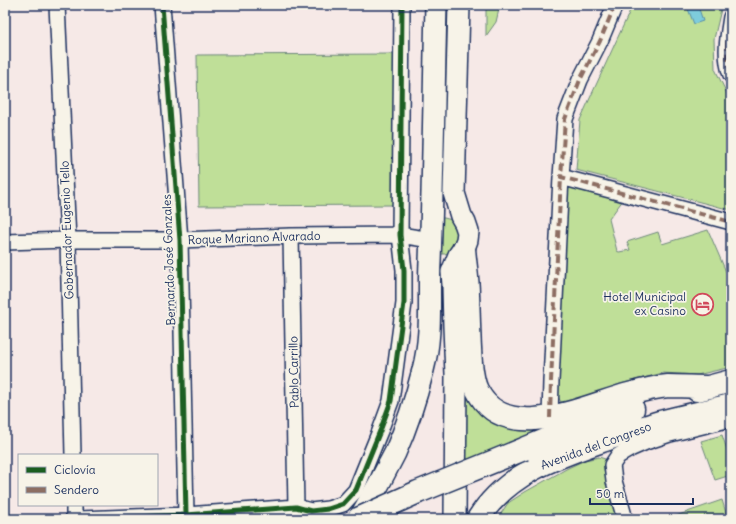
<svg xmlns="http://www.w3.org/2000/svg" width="736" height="524" viewBox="0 0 736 524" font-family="Delius,sans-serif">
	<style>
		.green { fill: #bfdf98; stroke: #6d877b }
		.water { fill: #7eccdc; stroke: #568daa }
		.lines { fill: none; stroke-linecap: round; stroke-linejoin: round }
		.street-casing { stroke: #1b2f5e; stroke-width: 18 }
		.secondary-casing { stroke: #1b2f5e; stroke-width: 24 }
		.primary-casing { stroke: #1b2f5e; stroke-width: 25 }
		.street { stroke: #f7f3e8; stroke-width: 15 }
		.secondary { stroke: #f7f3e8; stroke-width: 21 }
		.primary { stroke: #f7f3e8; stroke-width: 22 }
		.primary-bridge-casing { stroke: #1b2f5e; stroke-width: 25; stroke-linecap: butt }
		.primary-bridge { stroke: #f7f3e8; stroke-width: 22 }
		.quiet { stroke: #8d6e63; stroke-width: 4; stroke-dasharray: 8 4; stroke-linecap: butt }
		.cycleway-casing { stroke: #f7f3e8; stroke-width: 8 }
		.cycleway { stroke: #1b5e20; stroke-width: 5 }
		.labels { text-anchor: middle; stroke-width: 3.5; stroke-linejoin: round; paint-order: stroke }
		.street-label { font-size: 12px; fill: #1b2f5e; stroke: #f7f3e8 }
		.poi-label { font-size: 12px; fill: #1b2f5e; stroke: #f7f3e8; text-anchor: end }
	</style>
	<rect width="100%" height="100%" fill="#f6e9e7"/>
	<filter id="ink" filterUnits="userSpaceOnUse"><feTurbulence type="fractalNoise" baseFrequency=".025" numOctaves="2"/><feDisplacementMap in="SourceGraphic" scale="8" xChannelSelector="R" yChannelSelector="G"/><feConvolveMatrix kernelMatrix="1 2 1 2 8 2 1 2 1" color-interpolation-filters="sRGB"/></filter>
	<g filter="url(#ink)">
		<path class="green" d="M 446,5 L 451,5 L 445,197 L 445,199 L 442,199 Z
			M 486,5 L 500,5 L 496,22 L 486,36 Z
			M 630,5 L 722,5 L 714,39 L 715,69 L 731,102 L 731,210 L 576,170 L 580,120 L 629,13 Z
			M 394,54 L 395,205 L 199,206 L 197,55 Z
			M 569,185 L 623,200 L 609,219 L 617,251 L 619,252 L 630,250 L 627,242 L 658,232 L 662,244 L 708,230 L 727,274 L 731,273 L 731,367 L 697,375 L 663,373 L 620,384 L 568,403 L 561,402 L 557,395 L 566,205 Z
			M 440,218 L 444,218 L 452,220 L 461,233 L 452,251 L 445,254 L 441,254 Z
			M 464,382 L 505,426 C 516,430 529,432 539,428 L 542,431 L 466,462 Z
			M 722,435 L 731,461 L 731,475 L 715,480 L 701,441 Z
			M 599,457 L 605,459 L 608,461 L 610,497 L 617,519 L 497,519 L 508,503 L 525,492 L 568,468 L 585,460 Z
			M 722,500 L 728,519 L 667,519 Z"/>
		<path class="water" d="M 698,6 L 703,21 L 694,24 L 688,9 Z"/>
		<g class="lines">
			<defs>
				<path id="street" d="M 57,5 L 68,240 L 73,455
					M 162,5 L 180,240 L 186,515
					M 615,5 L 600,41 L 580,80 L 565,119 L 561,177 L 731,222
					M 731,17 C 728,36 724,56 731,75
					M 291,236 L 296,507
					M 5,242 L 68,240 L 180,240 L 291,236 L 400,235 L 431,240
					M 550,418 L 551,381 L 561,177
					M 74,505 L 74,519
					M 79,519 L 186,515 L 296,507 L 311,511 L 328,509 L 343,504 L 356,490 L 380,431 L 391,401 L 404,303 L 404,270 L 400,235 L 402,5
					M 625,519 L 614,481 L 612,465 L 618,456 L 630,449 L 646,442 L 670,434 L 731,419"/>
				<path id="secondary" d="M 359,519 C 372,497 384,475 395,453 C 407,426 416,398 423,370 C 433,332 428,299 430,262 C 433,176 434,91 436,5
					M 455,519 L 456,374 L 454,327 L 453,285 L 452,272 L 459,255 L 464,248 L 467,240 L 468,232 L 465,223 L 461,216 L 454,193 L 459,5"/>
				<path id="primary" d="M 464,248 C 465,263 468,279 468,294 C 469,317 469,340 471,363 C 472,372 473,382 477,390 C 505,447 586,405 629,394 C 640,391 657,387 668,386 C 682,386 696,387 710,387
					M 697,390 L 731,381
					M 524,449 C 560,434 596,419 633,409
					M 478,519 C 507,473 556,457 605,440 C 623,434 641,428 660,422 C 683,416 707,411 731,405"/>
			</defs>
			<use href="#street" class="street-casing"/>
			<use href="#secondary" class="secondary-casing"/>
			<use href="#primary" class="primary-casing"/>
			<use href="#street" class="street"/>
			<use href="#secondary" class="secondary"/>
			<use href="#primary" class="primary"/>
			<defs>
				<path id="primary-bridge" d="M 358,519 L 418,492 L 524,449"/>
			</defs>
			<use href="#primary-bridge" class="primary-bridge-casing"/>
			<use href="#primary-bridge" class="primary-bridge"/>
			<path class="quiet" d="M 615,5 L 600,41 L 580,80 L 565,119 L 561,177 L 731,222
				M 731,17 C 728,36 724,56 731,75
				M 550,418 L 551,381 L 561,177"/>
			<defs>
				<path id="cycleway" d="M 162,5 L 180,240 L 186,515
					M 79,519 L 186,515 L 296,507 L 311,511 L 328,509 L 343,504 L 356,490 L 380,431 L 391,401 L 404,303 L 404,270 L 400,235 L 402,5"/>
			</defs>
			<use href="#cycleway" class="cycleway-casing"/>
			<use href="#cycleway" class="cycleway"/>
		</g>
	</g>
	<defs>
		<symbol id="hotel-ring" viewBox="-11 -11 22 22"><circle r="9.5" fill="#f7f3e8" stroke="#d1495b" stroke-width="1.5"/><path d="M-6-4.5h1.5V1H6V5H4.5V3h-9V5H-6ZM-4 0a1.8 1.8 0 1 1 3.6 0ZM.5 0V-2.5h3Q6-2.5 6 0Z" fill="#d1495b"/></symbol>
	</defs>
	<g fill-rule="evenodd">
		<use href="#hotel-ring" x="690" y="292" width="25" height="25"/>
	</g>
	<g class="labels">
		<g class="street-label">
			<text transform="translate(67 230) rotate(-92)" y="4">Gobernador Eugenio Tello</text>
			<text transform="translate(254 238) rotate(-2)" y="4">Roque Mariano Alvarado</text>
			<text transform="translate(169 260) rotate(-92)" y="4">Bernardo José Gonzales</text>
			<text transform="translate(294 372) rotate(-91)" y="4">Pablo Carrillo</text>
			<text transform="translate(596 446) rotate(-20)" y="4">Avenida del Congreso</text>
		</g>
		<g class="poi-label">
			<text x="686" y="301">Hotel Municipal<tspan x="686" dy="14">ex Casino</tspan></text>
		</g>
	</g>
	<rect width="736" height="524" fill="none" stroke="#f7f3e8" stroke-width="20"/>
	<rect x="10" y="10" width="716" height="504" fill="none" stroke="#1b2f5e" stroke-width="1.5" filter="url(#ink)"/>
	<rect x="18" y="454" width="140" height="52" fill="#f7f3e8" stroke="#9fa5b1"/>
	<rect x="26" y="467" width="20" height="6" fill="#1b5e20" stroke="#9fa5b1"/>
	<text x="54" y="474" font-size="12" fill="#1b2f5e">Ciclovía</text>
	<rect x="26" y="487" width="20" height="6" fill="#8d6e63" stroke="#9fa5b1"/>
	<text x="54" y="494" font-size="12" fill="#1b2f5e">Sendero</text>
	<path d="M590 498v6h103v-6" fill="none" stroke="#1b2f5e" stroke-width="2"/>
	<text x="596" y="498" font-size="12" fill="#1b2f5e" stroke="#f7f3e8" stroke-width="3" paint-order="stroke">50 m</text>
</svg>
